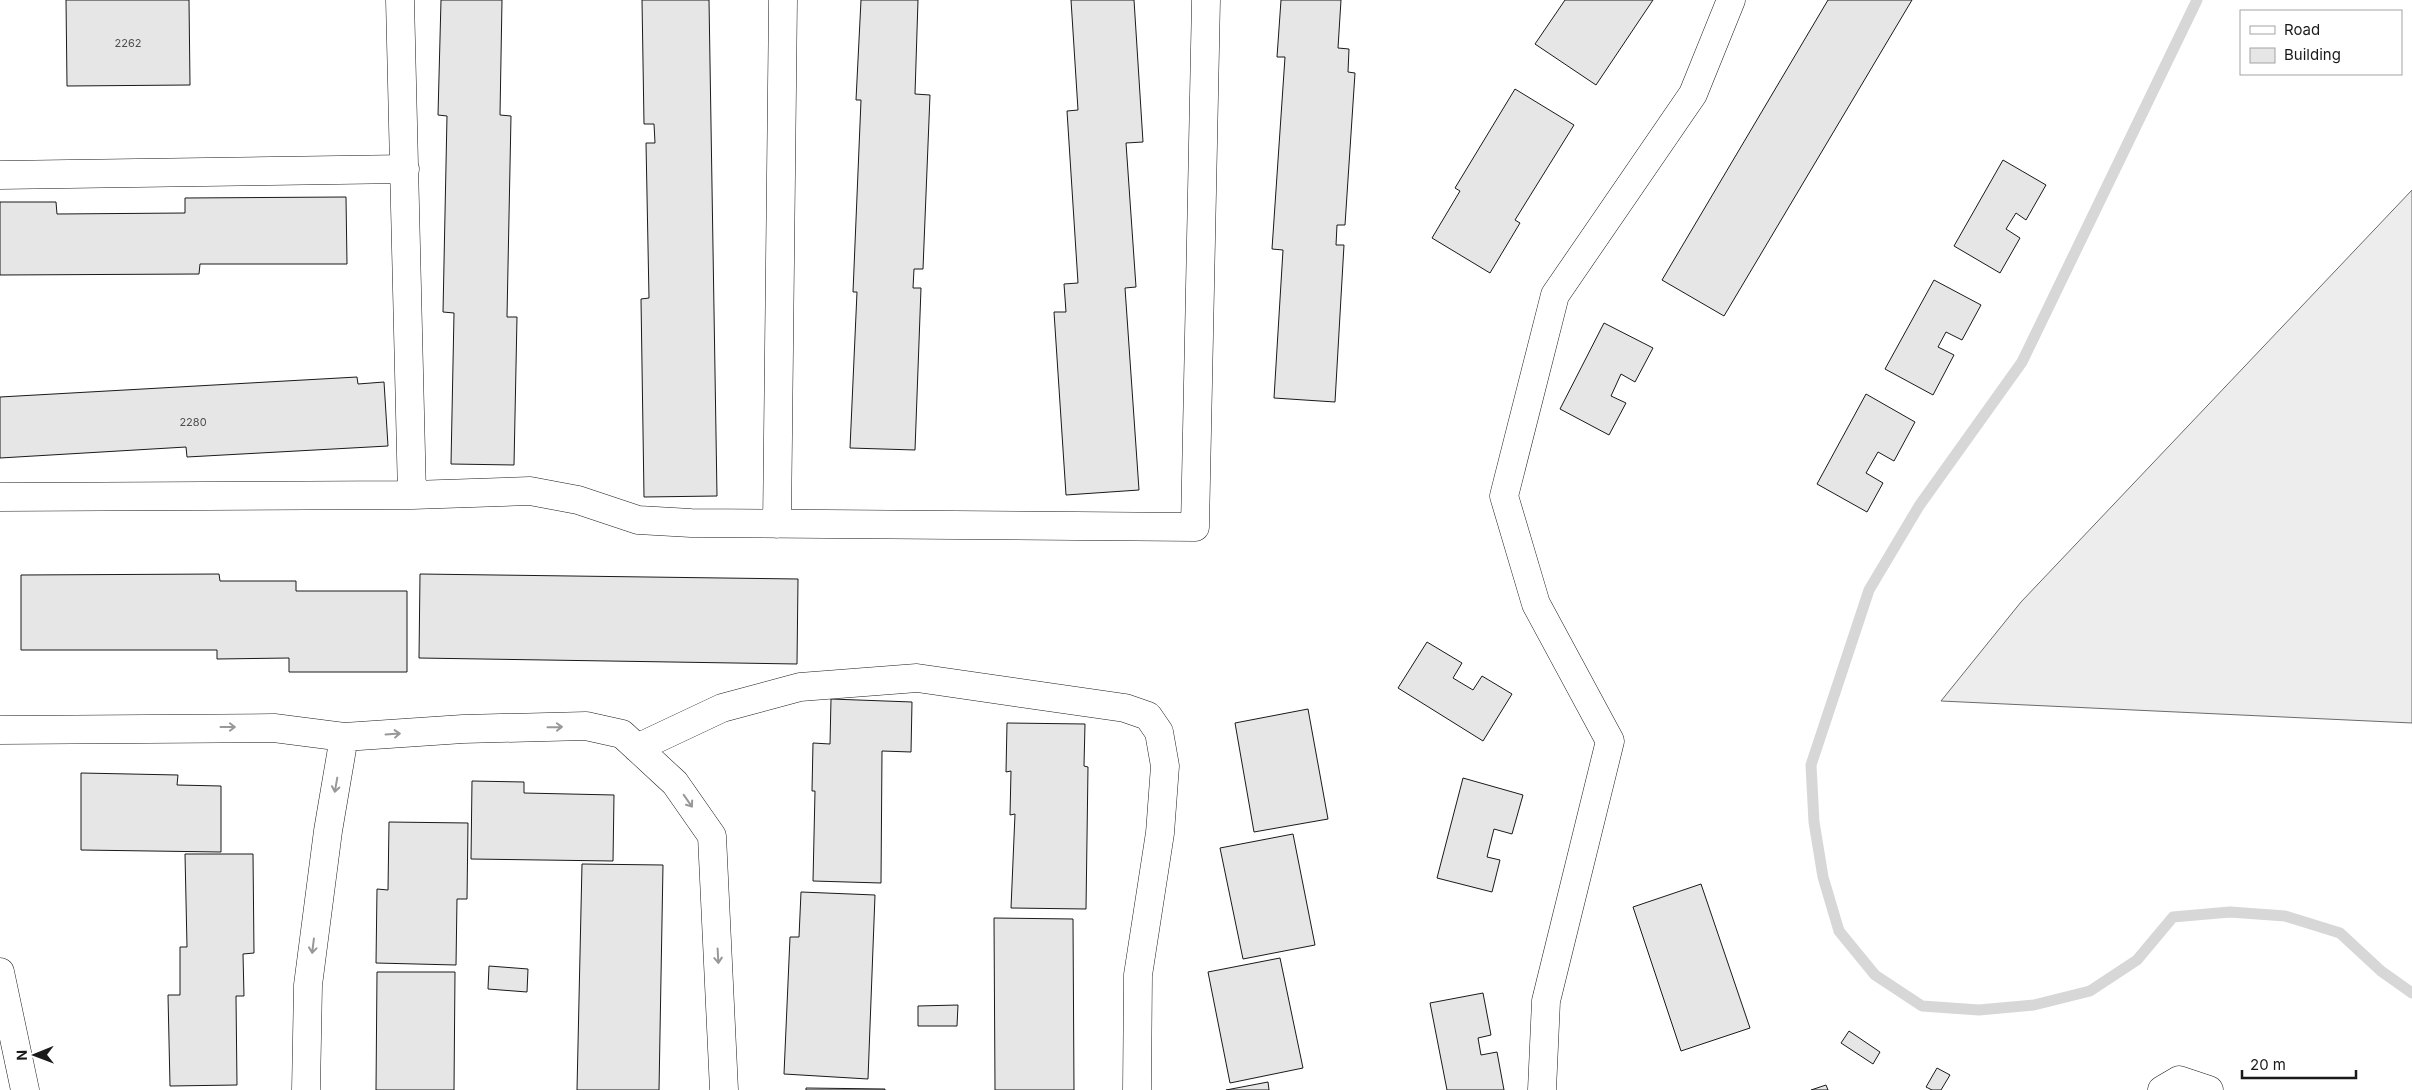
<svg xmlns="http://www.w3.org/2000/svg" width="2412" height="1090" viewBox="0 0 2412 1090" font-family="Inter,sans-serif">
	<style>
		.built { fill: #ededed; stroke: #6a6a6a }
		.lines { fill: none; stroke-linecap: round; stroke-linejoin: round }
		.stream { stroke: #d7d7d7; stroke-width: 11 }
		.building { fill: #e6e6e6; stroke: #1a1a1a }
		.minor-casing { stroke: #1a1a1a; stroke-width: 29 }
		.secondary-casing { stroke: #1a1a1a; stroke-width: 29 }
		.minor { stroke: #fff; stroke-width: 28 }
		.secondary { stroke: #fff; stroke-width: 28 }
		.oneway { stroke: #989898 }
		.labels { text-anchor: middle; stroke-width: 4; stroke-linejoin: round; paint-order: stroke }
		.number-label { font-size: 11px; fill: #4d4d4d }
	</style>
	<rect width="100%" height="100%" fill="#fff"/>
	<path class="built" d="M 2412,190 L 2412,723 L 1941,701 L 2021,602 Z"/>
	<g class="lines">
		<path class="stream" d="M 2197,0 L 2022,362 L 1919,506 L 1869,590 L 1811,765 L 1814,822 L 1823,877 L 1839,931 L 1875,975 L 1922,1006 L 1979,1010 L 2034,1005 L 2090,991 L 2137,960 L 2173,917 L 2230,912 L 2285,916 L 2340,933 L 2381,971 L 2412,993"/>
	</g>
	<path class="building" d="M 66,0 L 189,0 L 190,85 L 67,86 Z
		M 441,0 L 502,0 L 500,115 L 511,116 L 507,317 L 517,317 L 514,465 L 451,464 L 454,313 L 443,312 L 447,116 L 438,115 Z
		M 642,0 L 709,0 L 717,496 L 644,497 L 641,299 L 649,298 L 646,143 L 655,143 L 654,124 L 644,124 Z
		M 861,0 L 918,0 L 915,94 L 930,95 L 923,269 L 914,269 L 913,288 L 921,288 L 915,450 L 850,448 L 857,292 L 853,292 L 861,100 L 856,100 Z
		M 1071,0 L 1134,0 L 1143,142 L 1126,143 L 1136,287 L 1125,288 L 1139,490 L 1066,495 L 1054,312 L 1066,312 L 1064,284 L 1078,283 L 1067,111 L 1078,110 Z
		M 1281,0 L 1341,0 L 1338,48 L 1349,49 L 1348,72 L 1355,73 L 1345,225 L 1337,225 L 1336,245 L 1344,245 L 1335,402 L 1274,398 L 1283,250 L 1272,249 L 1285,57 L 1277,57 Z
		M 1565,0 L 1653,0 L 1596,85 L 1535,44 Z
		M 1828,0 L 1912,0 L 1724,316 L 1662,280 Z
		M 1515,89 L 1574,125 L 1515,220 L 1520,223 L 1490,273 L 1432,238 L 1460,191 L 1455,188 Z
		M 2003,160 L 2046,185 L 2026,220 L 2016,213 L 2006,229 L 2020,238 L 2000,273 L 1954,246 Z
		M 346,197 L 347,264 L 200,264 L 199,274 L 0,275 L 0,202 L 56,202 L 57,214 L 185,213 L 185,198 Z
		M 1934,280 L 1981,305 L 1962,340 L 1946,332 L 1938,347 L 1954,355 L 1933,395 L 1885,369 Z
		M 1604,323 L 1653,348 L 1635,382 L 1621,374 L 1611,396 L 1626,403 L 1609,435 L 1560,409 Z
		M 357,377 L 358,384 L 384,382 L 388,446 L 187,457 L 186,447 L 0,458 L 0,397 Z
		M 1866,394 L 1915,422 L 1894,461 L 1878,452 L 1866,473 L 1883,483 L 1867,512 L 1817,484 Z
		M 219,574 L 220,581 L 296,581 L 296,591 L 407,591 L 407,672 L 289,672 L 289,658 L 217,659 L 217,650 L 21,650 L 21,575 Z
		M 420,574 L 798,579 L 797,664 L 419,658 Z
		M 1427,642 L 1462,663 L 1453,678 L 1473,690 L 1482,676 L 1512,694 L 1483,741 L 1398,688 Z
		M 831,699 L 912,702 L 911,752 L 882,751 L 881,883 L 813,881 L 815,791 L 812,791 L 813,743 L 830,744 Z
		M 1308,709 L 1328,819 L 1254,832 L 1235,723 Z
		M 1007,723 L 1085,724 L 1084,766 L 1088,767 L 1086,909 L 1011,908 L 1015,814 L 1010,815 L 1011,771 L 1006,772 Z
		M 81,773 L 178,775 L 177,785 L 221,786 L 221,852 L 81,850 Z
		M 1463,778 L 1523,795 L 1512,834 L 1494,829 L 1487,857 L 1500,860 L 1492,892 L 1437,878 Z
		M 472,781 L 524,782 L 524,793 L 614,795 L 613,861 L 471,859 Z
		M 389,822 L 468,823 L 467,899 L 457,899 L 456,965 L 376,963 L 377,889 L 388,890 Z
		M 1293,834 L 1315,945 L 1243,959 L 1220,848 Z
		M 185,854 L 253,854 L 254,953 L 243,954 L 244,996 L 236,996 L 237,1085 L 170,1086 L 168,995 L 180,995 L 180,947 L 187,947 Z
		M 582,864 L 663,865 L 659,1090 L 577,1090 Z
		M 1701,884 L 1750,1028 L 1681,1051 L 1633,907 Z
		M 801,892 L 875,895 L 868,1079 L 784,1074 L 790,937 L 799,937 Z
		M 994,918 L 1073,919 L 1074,1090 L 995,1090 Z
		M 1280,958 L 1303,1068 L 1230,1083 L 1208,972 Z
		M 489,966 L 528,969 L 527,992 L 488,989 Z
		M 377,972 L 455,972 L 454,1090 L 376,1090 Z
		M 1483,993 L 1491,1035 L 1478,1038 L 1481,1055 L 1497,1052 L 1504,1090 L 1447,1090 L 1430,1003 Z
		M 958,1005 L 957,1026 L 918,1026 L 918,1006 Z
		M 1849,1031 L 1880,1052 L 1873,1064 L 1841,1043 Z
		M 1937,1068 L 1950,1075 L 1941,1090 L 1932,1090 L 1926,1087 Z
		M 1268,1082 L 1269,1090 L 1226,1090 Z
		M 1826,1085 L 1828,1090 L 1811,1090 Z
		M 806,1088 L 885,1089 L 885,1090 L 806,1090 Z"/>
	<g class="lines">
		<defs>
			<path id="minor" d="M 400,0 L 412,495
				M 0,175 L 405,169
				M 0,497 L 412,495 L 530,491 L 578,500 L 638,520 L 691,523 L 1195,527 L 1206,0
				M 777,524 L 783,0
				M 0,730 L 274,728 L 344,737 L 463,729 L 586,726 L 622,734 L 675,783 L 712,836 L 724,1090
				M 637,748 L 722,708 L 800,687 L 917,678 L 1125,708 L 1148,716 L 1159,732 L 1165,766 L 1160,833 L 1138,975 L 1137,1090
				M 306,1090 L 308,985 L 328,831 L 344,737
				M 1542,1090 L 1546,1001 L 1610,741 L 1536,604 L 1504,496 L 1555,295 L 1693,94 L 1731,0
				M 2162,1090 L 2179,1080 L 2209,1090"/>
			<path id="secondary" d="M 0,972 L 25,1090"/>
		</defs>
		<use href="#minor" class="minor-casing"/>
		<use href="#secondary" class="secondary-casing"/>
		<use href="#minor" class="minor"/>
		<use href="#secondary" class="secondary"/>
	</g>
	<defs><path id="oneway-shaft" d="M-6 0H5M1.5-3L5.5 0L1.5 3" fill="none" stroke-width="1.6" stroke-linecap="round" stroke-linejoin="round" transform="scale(1.25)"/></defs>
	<g class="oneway">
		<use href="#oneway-shaft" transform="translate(228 727)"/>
		<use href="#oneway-shaft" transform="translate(555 727) rotate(-1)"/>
		<use href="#oneway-shaft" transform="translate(393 734) rotate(-4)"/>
		<use href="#oneway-shaft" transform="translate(336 785) rotate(100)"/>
		<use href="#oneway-shaft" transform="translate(688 801) rotate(55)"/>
		<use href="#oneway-shaft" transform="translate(313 946) rotate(97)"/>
		<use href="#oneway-shaft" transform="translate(718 956) rotate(87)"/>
	</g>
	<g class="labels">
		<g class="number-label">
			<text x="128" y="47">2262</text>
			<text x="193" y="426">2280</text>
		</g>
	</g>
	<rect x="2240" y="10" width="162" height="65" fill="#ffffff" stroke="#a3a3a3"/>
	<rect x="2250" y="26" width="25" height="8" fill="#ffffff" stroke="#a3a3a3"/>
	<text x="2284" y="35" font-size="15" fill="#1a1a1a">Road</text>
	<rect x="2250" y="48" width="25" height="15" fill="#e6e6e6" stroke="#a3a3a3"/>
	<text x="2284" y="60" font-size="15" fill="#1a1a1a">Building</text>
	<g transform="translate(35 1055) rotate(269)" stroke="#ffffff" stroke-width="4" paint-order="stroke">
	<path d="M0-4L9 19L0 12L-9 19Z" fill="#1a1a1a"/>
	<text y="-8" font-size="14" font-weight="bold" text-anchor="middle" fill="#1a1a1a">N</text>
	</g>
	<path d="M2242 1070v8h114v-8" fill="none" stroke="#1a1a1a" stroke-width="2.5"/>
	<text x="2250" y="1070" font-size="15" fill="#1a1a1a" stroke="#ffffff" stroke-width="4" paint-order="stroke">20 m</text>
</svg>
